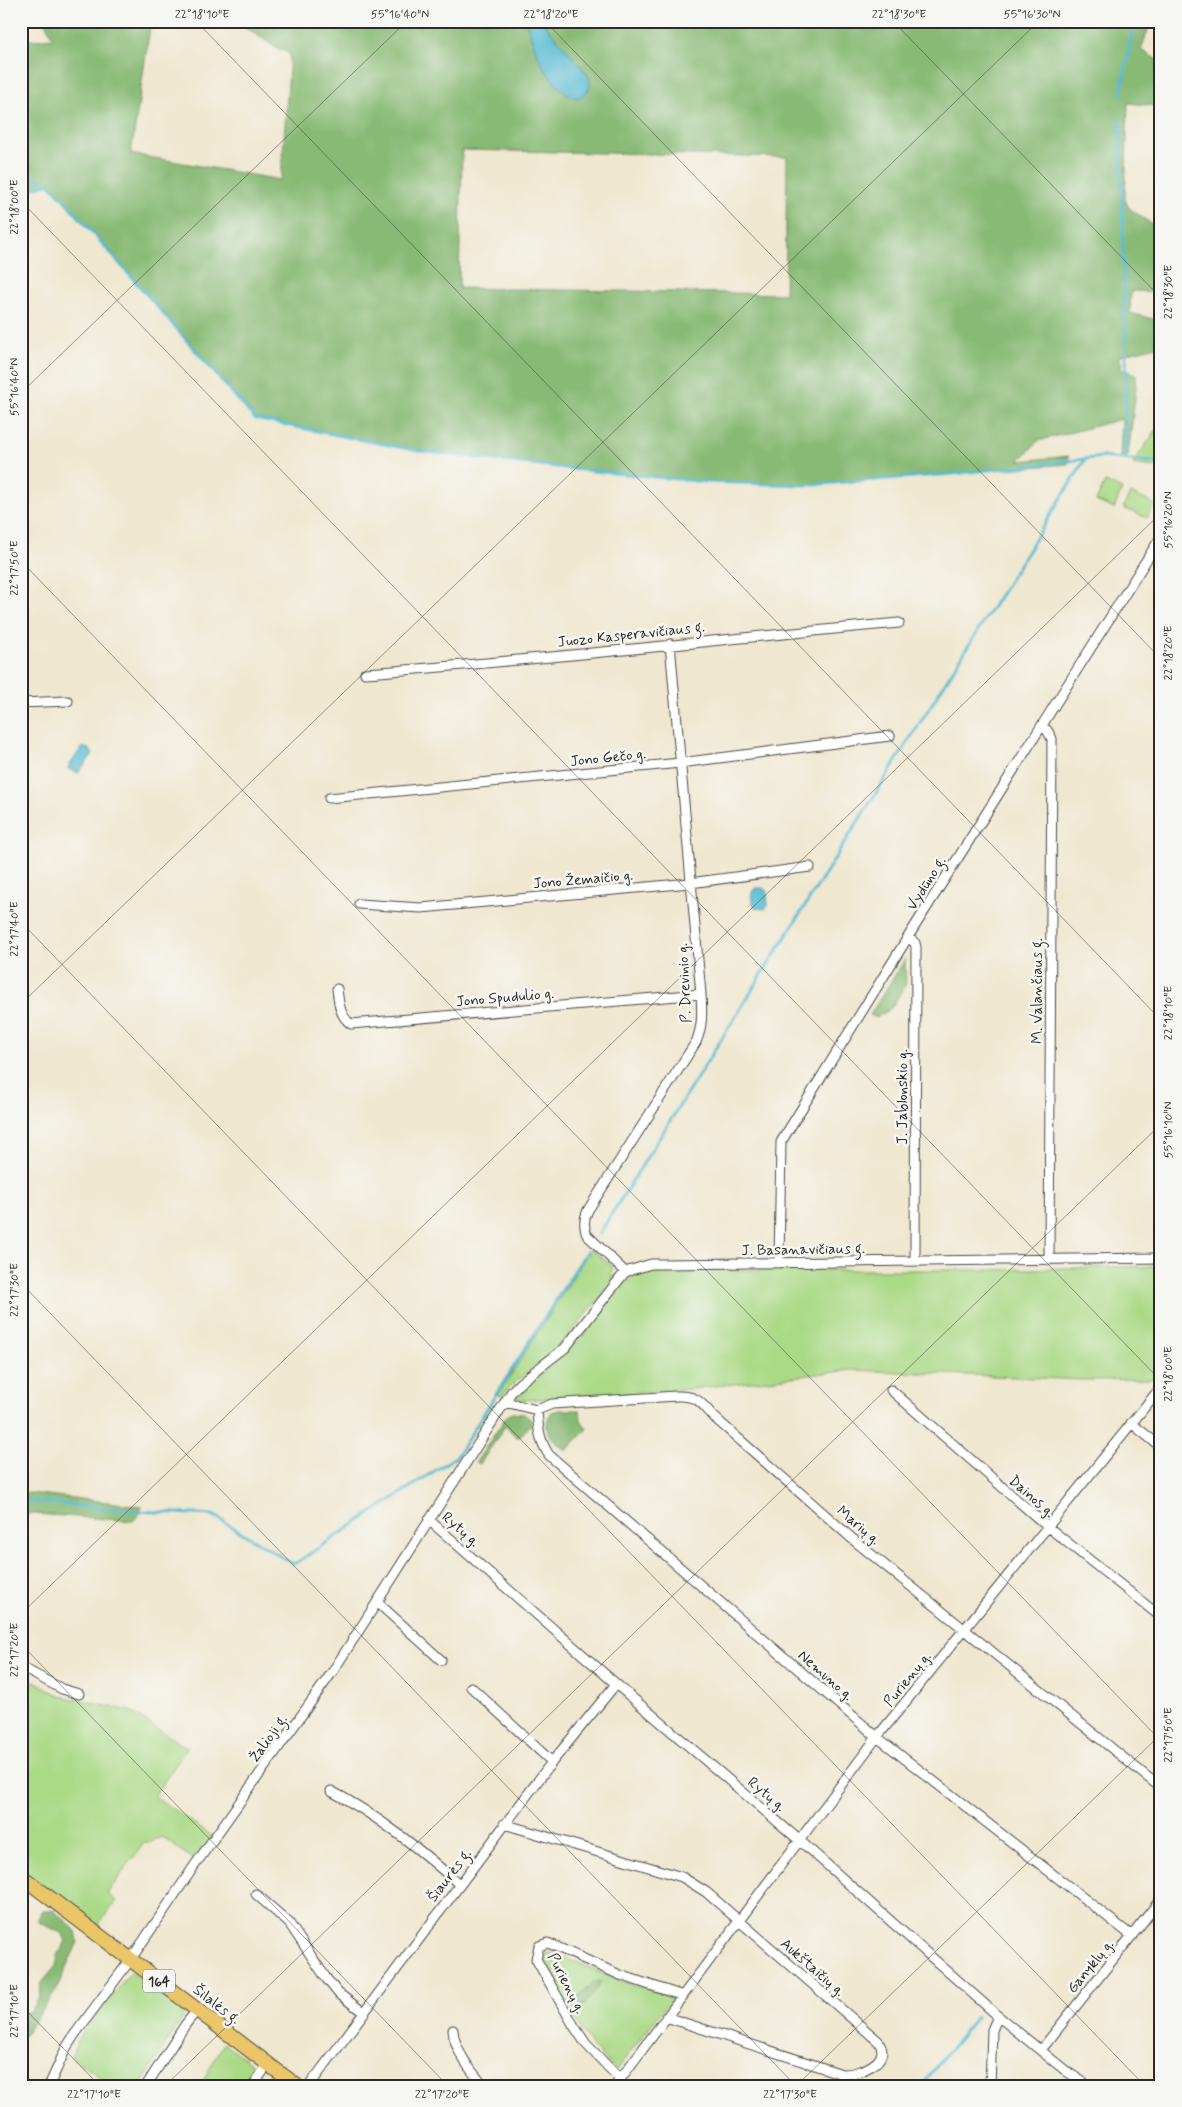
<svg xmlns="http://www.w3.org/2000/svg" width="1182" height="2107" viewBox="0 0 1182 2107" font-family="Mynerve,sans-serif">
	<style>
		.green { fill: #abda87; stroke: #6b8259 }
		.forest { fill: #88ba74; stroke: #5a7250; fill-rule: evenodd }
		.water { fill: #55bad3; stroke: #40727f }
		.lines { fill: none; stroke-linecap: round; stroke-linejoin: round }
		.stream { stroke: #55bad3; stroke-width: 3 }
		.minor-casing { stroke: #484744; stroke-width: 11 }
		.primary-casing { stroke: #484744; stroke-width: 16 }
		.minor { stroke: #fff; stroke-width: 9 }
		.primary { stroke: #eac669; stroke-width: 14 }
		.ticks { fill: none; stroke: #2b2b2b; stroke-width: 1; stroke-opacity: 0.45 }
		.labels { text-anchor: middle; stroke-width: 5; stroke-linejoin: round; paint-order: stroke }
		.shield { fill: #f6f6f2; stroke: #686867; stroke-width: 1 }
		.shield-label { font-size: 14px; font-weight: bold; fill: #2b2b2b }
		.street-label { font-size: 15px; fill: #2b2b2b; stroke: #f6f6f2 }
		.neatline { fill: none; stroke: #2b2b2b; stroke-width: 2 }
		.ticks-label { font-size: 12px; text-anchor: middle; fill: #2b2b2b }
	</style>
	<rect width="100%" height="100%" fill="#f6f6f2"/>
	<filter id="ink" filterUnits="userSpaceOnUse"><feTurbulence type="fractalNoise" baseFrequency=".02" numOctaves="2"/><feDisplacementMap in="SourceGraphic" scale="10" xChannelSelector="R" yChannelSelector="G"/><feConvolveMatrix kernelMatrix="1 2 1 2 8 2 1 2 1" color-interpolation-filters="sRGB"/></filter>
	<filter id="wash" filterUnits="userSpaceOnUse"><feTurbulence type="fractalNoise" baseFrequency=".0096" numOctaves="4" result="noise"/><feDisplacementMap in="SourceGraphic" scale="20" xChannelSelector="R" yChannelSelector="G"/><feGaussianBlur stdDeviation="1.12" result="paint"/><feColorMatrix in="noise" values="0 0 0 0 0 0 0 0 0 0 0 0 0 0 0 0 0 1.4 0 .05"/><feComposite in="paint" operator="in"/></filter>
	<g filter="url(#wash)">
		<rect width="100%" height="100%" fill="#efe7cf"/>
		<path class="green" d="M 1158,427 L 1161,437 L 1161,468 L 1133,464 Z
			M 1105,482 L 1122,489 L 1114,509 L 1096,501 Z
			M 1130,493 L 1154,504 L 1147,518 L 1123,508 Z
			M 591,1249 L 612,1266 L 612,1281 C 594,1304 576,1329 555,1350 C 538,1367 517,1377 502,1396 L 498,1395 Z
			M 1161,1266 L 1161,1374 L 1157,1379 L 1084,1380 L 852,1370 L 690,1389 L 522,1400 L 518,1399 L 516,1396 L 517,1391 C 533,1378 552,1367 566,1353 C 574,1345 583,1336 590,1327 C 607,1304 620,1278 649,1270 L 986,1270 Z
			M 21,1673 L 60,1696 L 130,1711 L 187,1748 L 154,1796 L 214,1838 L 197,1862 L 162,1837 L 143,1844 L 107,1894 L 116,1901 L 97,1926 L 21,1870 Z
			M 550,1953 L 567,1958 L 627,1983 L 673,1997 L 616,2070 L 592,2046 L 568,2009 L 584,2005 L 600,1982 C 585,1985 580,2000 565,2003 L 542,1958 L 544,1954 Z
			M 131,1972 L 186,2012 L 140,2086 L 113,2086 L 71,2057 L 80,2036 Z
			M 224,2043 L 256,2067 L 243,2086 L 200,2086 Z"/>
		<path class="forest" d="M 44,21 L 151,21 L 131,154 L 281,180 L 290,54 L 275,47 L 236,21 L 526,21 C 534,47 545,79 568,95 L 588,75 L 542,21 L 1151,21 L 1141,50 L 1156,59 L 1157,106 L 1128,103 L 1125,200 L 1129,208 L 1153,225 L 1153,292 L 1131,291 L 1130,313 L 1157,320 L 1157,346 L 1120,355 L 1122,370 L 1136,374 L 1136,389 L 1128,456 L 1120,456 L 1122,419 L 1038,441 L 1019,461 L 1069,456 L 1068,464 L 806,485 L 707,482 L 582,470 L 419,451 L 255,419 L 48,183 L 21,192 L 21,41 L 53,38 ZM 462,150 L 787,157 L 785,294 L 459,288 Z
			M 905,959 L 906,984 L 892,1007 L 877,1018 L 870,1015 Z
			M 560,1410 L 580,1410 L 581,1420 L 587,1429 L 566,1451 C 553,1440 539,1429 552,1412 Z
			M 512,1413 L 524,1414 L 530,1419 L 531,1425 L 518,1438 L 505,1426 L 480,1464 L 476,1462 L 506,1417 Z
			M 21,1492 L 141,1506 L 141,1513 L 133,1521 L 21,1513 Z
			M 43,1910 L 53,1910 L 65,1920 L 76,1931 L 78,1942 L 54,1994 L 24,2036 L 21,2035 L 21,2012 L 30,2012 L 40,1997 L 41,1984 L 56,1966 L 58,1955 L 66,1941 L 62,1933 L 40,1923 L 38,1918 Z
			M 598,1981 L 601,1982 C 592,1996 585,2009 568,2009 L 565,2003 C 579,2000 585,1987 598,1981 Z"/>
		<path class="water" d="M 526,21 L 542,21 L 588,75 C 593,87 588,94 577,98 C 547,88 534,49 526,21 Z
			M 82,747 L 89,749 L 93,754 L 78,773 L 68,769 L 69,766 Z
			M 755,888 L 763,888 L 767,891 L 768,906 L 765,909 L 756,908 C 751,902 749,895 755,888 Z"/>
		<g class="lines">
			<path class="stream" d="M 1121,94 L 1134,21
				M 1120,119 L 1126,364 L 1125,459
				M 21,171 L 48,183 L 60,195 L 255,419 L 419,451 L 582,470 L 707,482 L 806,485 L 953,474 L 1103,457 L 1161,463
				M 21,192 L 47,184
				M 599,1234 L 1085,460
				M 21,1500 L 135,1511 L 213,1515 L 288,1561 L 293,1564 L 299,1561 L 457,1456 L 587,1251
				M 921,2086 L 976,2017"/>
		</g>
	</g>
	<g filter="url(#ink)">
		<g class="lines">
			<defs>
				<path id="minor" d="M 365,673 C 543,660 721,639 899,623
					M 21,703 L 68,701
					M 1042,727 L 1047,730 L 1052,739 L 1049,1260
					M 329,798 L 680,763 L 890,736
					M 359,904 L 421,908 L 690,883 L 810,867
					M 908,937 L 915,943 L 916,947 L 915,1261
					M 337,989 C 339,1003 339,1015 351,1024 L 701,994
					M 779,1263 L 781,1142 L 908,937 L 1161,537
					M 625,1272 L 587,1235 C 583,1226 584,1219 588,1210 L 696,1042 C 703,1026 702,1011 701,994 L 670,644
					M 891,1390 L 1048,1527 L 1161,1617
					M 505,1402 L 537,1410 L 552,1404 L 676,1396 C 698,1395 701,1403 715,1418 L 856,1542 L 1161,1788
					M 537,1410 C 538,1427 539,1440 549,1455 L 877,1737 L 1132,1936
					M 1131,1423 L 1161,1447
					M 429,1520 L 616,1684 L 799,1840 L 998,2016 L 1066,2071 L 1089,2086
					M 378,1603 L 441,1660
					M 21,1667 L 62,1689 L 79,1694
					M 471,1687 L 552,1762
					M 331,1791 C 379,1816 419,1849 459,1884
					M 504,1824 L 682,1877 L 706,1892 L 878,2041 C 894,2062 857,2075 842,2074 L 666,2017
					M 256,1894 L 289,1923 L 326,1978 L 338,1993 L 363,2012
					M 453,2030 C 454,2050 471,2071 484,2086
					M 1041,2050 L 1161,1899
					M 620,2079 L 586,2044 L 574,2026 L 536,1959 L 539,1946 L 548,1943 L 620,1975 L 683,1996
					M 49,2086 L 66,2048 L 75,2034 L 131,1959 L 197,1862 L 333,1671 L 512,1391 L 521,1382 L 565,1348 L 625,1272 L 651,1264 L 663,1264 L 1161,1258
					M 146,2086 L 185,2025 L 197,2010
					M 253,2086 L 268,2064
					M 309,2086 L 552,1762 L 616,1684
					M 615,2086 L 877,1737 L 1161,1387
					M 990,2086 L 992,2030 L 998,2016"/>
				<path id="primary" d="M 21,1876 L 297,2086"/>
			</defs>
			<use href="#minor" class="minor-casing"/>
			<use href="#primary" class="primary-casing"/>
			<use href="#minor" class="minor"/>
			<use href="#primary" class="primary"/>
		</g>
	</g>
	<path class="ticks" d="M 196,21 L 1161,1020M 545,21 L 1161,659M 893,21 L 1161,298M 21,201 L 1161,1381M 21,393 L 407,21M 21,561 L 1161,1741M 21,922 L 1145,2086M 21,1004 L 1039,21M 21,1283 L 796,2086M 21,1614 L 1161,513M 21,1644 L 448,2086M 21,2005 L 100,2086M 165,2086 L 1161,1124M 796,2086 L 1161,1734"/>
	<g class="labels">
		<rect class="shield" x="143" y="1969.5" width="32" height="23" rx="4"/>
		<g class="shield-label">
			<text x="159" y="1986">164</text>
		</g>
		<g class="street-label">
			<text transform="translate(631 634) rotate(-6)" y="5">Juozo Kasperavičiaus g.</text>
			<text transform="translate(608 757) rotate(-6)" y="5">Jono Gečo g.</text>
			<text transform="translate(583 879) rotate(-5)" y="5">Jono Žemaičio g.</text>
			<text transform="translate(926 883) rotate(-58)" y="5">Vydūno g.</text>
			<text transform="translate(684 983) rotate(-93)" y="5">P. Drevinio g.</text>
			<text transform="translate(1037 991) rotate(-90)" y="5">M. Valančiaus g.</text>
			<text transform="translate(505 997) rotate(-5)" y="5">Jono Spudulio g.</text>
			<text transform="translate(902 1097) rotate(-90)" y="5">J. Jablonskio g.</text>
			<text transform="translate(803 1249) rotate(-1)" y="5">J. Basanavičiaus g.</text>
			<text transform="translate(1032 1496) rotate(41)" y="5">Dainos g.</text>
			<text transform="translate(859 1525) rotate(40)" y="5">Marių g.</text>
			<text transform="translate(461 1529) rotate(41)" y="5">Rytų g.</text>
			<text transform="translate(826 1675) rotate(41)" y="5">Nemuno g.</text>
			<text transform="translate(907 1679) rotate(-51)" y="5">Purienų g.</text>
			<text transform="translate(268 1738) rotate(-55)" y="5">Žalioji g.</text>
			<text transform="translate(767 1794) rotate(40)" y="5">Rytų g.</text>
			<text transform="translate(449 1875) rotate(-53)" y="5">Šiaurės g.</text>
			<text transform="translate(1090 1966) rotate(-51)" y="5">Ganyklų g.</text>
			<text transform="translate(813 1967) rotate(41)" y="5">Aukštaičių g.</text>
			<text transform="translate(567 1983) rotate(63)" y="5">Purienų g.</text>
			<text transform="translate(217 2004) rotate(37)" y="5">Šilalės g.</text>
		</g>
	</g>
	<rect width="1182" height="2107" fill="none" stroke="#f6f6f2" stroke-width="55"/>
	<rect x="28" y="28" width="1126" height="2052" class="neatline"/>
	<g class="ticks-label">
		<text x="202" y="18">22°18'10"E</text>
		<text x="400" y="18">55°16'40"N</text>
		<text x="551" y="18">22°18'20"E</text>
		<text x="899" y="18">22°18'30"E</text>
		<text x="1032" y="18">55°16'30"N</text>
		<text transform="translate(14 207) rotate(-90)" y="4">22°18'00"E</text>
		<text transform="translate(1168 292) rotate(-90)" y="4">22°18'30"E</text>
		<text transform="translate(14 387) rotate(-90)" y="4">55°16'40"N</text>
		<text transform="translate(1168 520) rotate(-90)" y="4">55°16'20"N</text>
		<text transform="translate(14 568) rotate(-90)" y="4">22°17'50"E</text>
		<text transform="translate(1168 653) rotate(-90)" y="4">22°18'20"E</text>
		<text transform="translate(14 929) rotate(-90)" y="4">22°17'40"E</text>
		<text transform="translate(1168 1013) rotate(-90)" y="4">22°18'10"E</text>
		<text transform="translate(1168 1130) rotate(-90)" y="4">55°16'10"N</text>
		<text transform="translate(14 1290) rotate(-90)" y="4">22°17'30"E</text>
		<text transform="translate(1168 1374) rotate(-90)" y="4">22°18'00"E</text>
		<text transform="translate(14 1650) rotate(-90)" y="4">22°17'20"E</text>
		<text transform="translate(1168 1735) rotate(-90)" y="4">22°17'50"E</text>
		<text transform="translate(14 2011) rotate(-90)" y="4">22°17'10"E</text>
		<text x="94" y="2098">22°17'10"E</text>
		<text x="442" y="2098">22°17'20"E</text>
		<text x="790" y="2098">22°17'30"E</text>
	</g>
</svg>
